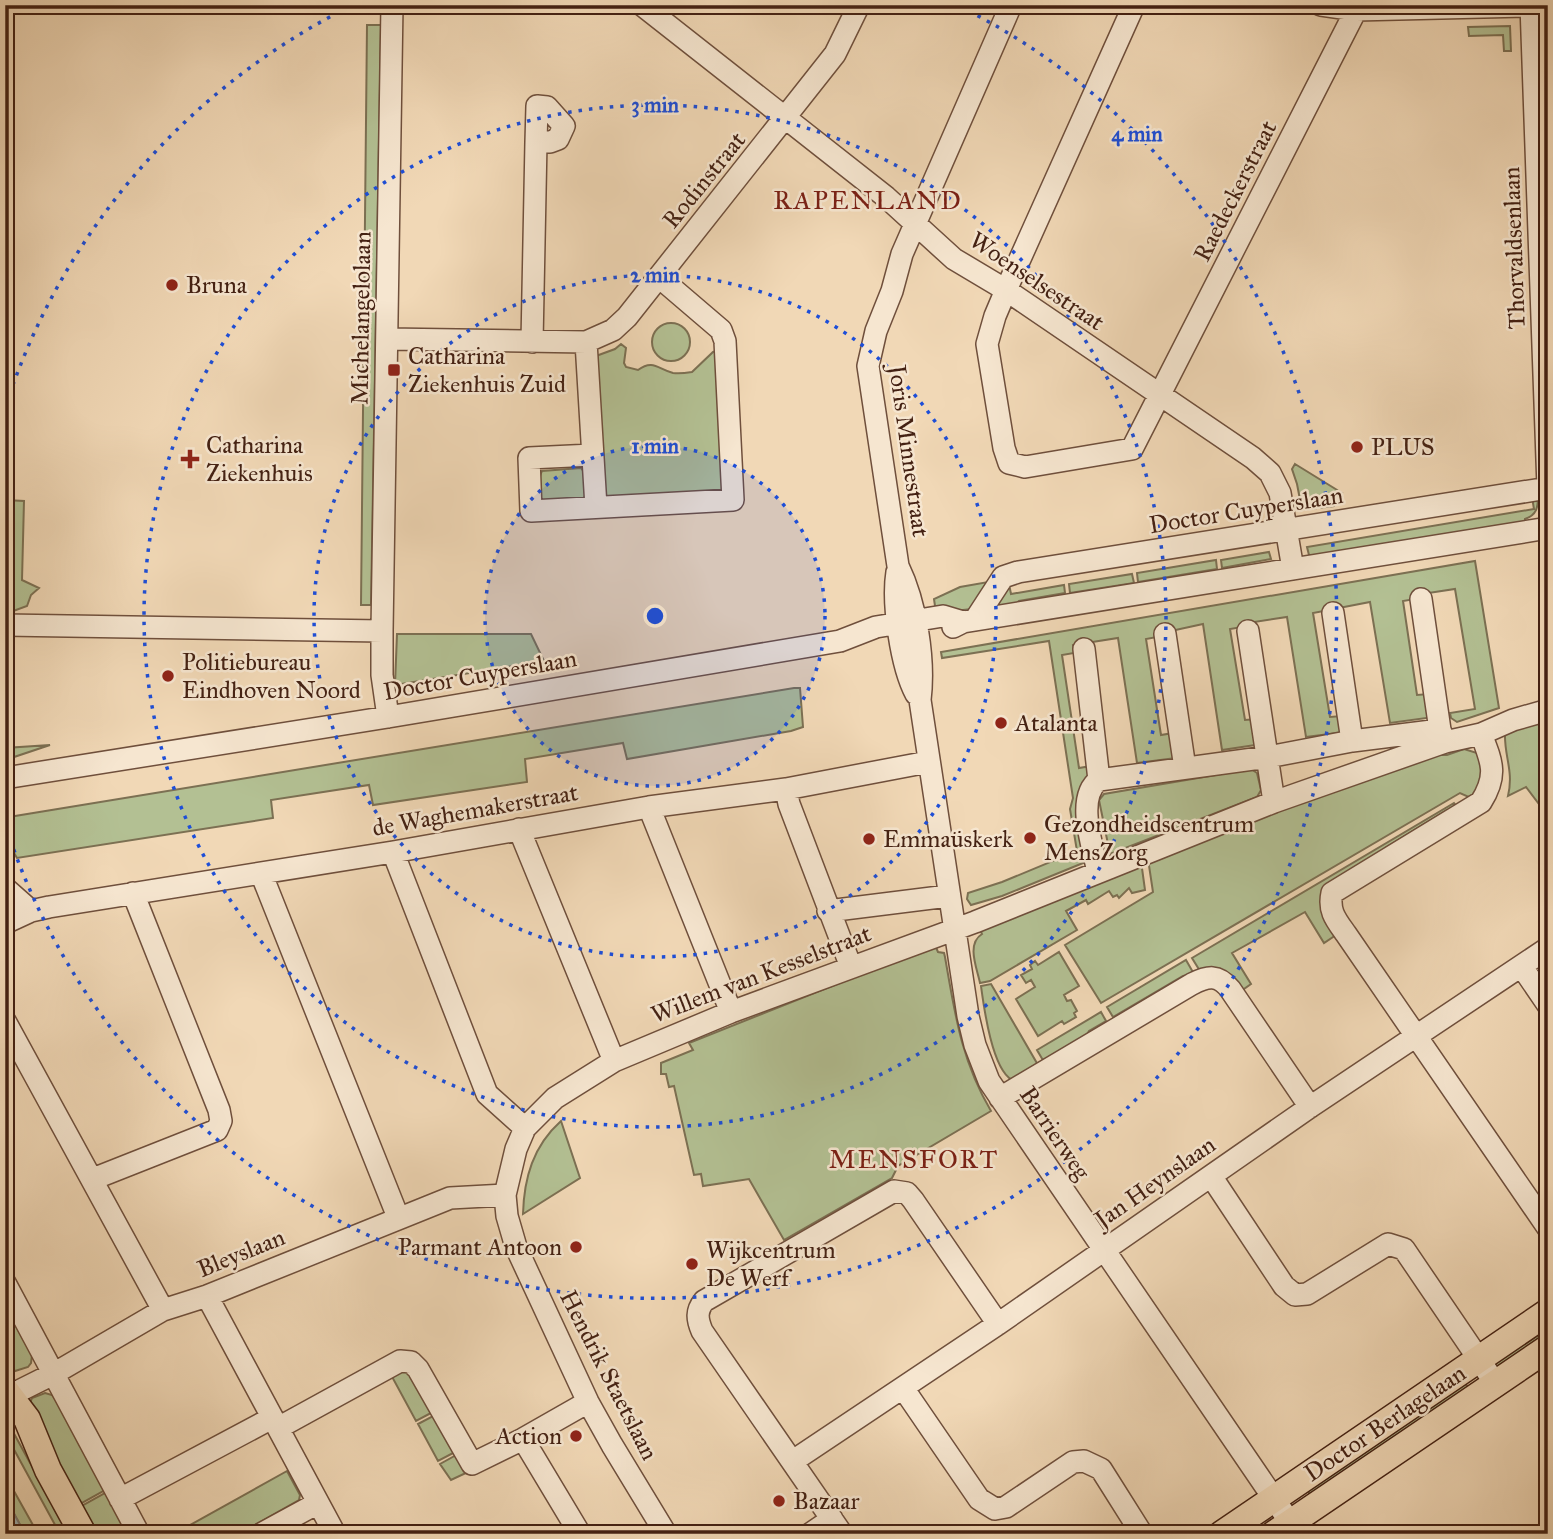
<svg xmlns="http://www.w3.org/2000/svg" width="1553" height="1539" viewBox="0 0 1553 1539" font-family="'IM FELL Great Primer',serif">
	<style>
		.green { fill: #b3c093; stroke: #7c7053; stroke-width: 2 }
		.water { fill: #a1b6ba; stroke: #7c7a77; stroke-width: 2 }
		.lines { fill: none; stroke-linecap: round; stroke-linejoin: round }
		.minor-casing { stroke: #6f4f3c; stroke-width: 24 }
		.major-casing { stroke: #442113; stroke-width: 29 }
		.minor { stroke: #f6e6d0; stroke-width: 21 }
		.major { stroke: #f1d8b6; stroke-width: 26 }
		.ring { fill: none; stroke: #1d4ed8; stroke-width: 3.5; stroke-dasharray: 3.5 7 }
		.poi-dot { fill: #8f2418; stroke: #f6e6d0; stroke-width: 2.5 }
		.labels { text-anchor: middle; stroke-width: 5; stroke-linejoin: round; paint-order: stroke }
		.street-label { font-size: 24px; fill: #442113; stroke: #f6e6d0 }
		.poi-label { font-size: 24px; fill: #442113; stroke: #f6e6d0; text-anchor: start }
		.neighbourhood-label { font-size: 26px; letter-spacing: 2px; fill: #7a1f14; stroke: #f6e6d0 }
		.centre { fill: #1d4ed8; stroke: #f6e6d0; stroke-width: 3.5 }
		.ring-label { font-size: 21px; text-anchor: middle; font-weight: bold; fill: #1d4ed8; stroke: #f6e6d0; stroke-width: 5; stroke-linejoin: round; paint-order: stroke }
	</style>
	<rect width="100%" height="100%" fill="#f1d8b6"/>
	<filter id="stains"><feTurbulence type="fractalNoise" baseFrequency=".00286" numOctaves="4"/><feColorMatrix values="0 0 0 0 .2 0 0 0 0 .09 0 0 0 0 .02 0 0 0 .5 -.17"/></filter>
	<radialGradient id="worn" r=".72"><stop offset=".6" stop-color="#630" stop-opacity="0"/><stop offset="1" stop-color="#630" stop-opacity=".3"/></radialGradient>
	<path class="green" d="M 367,25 L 381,25 L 371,605 L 361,605 Z
		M 1510,26 L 1511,51 L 1504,51 L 1503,35 L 1469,36 L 1468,27 Z
		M652 342a19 19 0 1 1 38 0a19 19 0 1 1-38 0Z
		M 621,344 L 626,348 L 624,363 L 626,367 L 638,370 C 653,359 658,369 673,373 C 679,374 686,373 692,372 L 713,352 L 721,350 L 728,493 L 604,499 L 596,356 L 615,349 Z
		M 1295,464 L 1342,493 L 1334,506 L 1302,510 L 1297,484 L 1292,469 Z
		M 581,468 C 587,474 588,491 584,498 L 543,502 C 538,495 538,478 542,471 Z
		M 1538,496 C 1538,507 1537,515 1525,519 L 1525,525 L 1310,559 L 1307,547 L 1534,509 L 1532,497 Z
		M 5,500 L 24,501 L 22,580 L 39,588 L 31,595 L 27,606 L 5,614 Z
		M 1269,552 L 1271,559 L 1222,568 L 1221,560 Z
		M 1216,560 L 1217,569 L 1138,582 L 1137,573 Z
		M 1475,561 L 1499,708 L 1457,722 L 1451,718 L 1450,713 L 1475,709 L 1455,589 L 1415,595 L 1415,599 L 1403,601 L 1417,695 L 1429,694 L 1434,717 L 1390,723 L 1370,602 L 1313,613 L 1330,717 L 1342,716 L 1345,732 L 1306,737 L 1287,617 L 1241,624 L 1242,627 L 1230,629 L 1245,720 L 1257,719 L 1262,744 L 1222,750 L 1203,624 L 1157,634 L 1157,637 L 1146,639 L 1161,735 L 1173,733 L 1176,758 L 1137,763 L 1118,638 L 1073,645 L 1074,653 L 1062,655 L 1079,768 L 1091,766 L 1088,861 L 1002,896 L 971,905 L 967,899 L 968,893 L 1002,882 L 1077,851 L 1070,809 L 1073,798 L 1049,641 L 942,658 L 941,652 Z
		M 1132,574 L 1134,583 L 1070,593 L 1069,584 Z
		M 988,582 L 972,609 L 936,613 L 934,599 L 960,587 Z
		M 1009,584 L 1011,594 L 1064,585 L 1065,593 L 1019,601 L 1012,608 L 988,610 Z
		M 397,634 L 531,634 L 544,661 L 395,685 Z
		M 794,688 L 800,688 L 803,727 L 791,731 L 627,759 L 623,743 L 525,759 L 527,782 L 373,805 L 369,785 L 271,800 L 273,818 L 17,858 L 8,843 L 5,843 L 5,819 L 15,816 Z
		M 1548,720 L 1548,816 L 1526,787 L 1508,796 C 1514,771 1504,756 1505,733 Z
		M 50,745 L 5,760 L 5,748 Z
		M 1464,749 L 1477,753 L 1484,771 L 1484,784 L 1471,798 L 1460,793 L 1101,1003 L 1065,945 L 1153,892 L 1148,859 L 1433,755 L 1447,755 Z
		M 1251,769 L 1257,773 L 1261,790 L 1257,797 L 1110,854 L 1099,800 L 1104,794 Z
		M 1454,803 L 1458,808 L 1453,812 L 1447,810 L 1385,848 L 1385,852 L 1321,908 L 1322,913 L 1336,935 L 1324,943 L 1305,912 L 1232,953 L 1251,984 L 1241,991 C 1229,974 1221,963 1200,971 L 1192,958 Z
		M 1141,861 L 1145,890 L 1132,893 L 1129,888 L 1119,898 L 1117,895 L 1113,897 L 1109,891 L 1088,904 L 1086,900 L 1066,911 L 1077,930 L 990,981 L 980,983 C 977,968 966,944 982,934 L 979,927 Z
		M 935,945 L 938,952 L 944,953 L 945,957 C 955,1014 961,1060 991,1111 L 898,1166 L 892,1178 L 784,1240 L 749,1179 L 703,1186 L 701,1174 L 694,1175 L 674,1086 L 669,1087 L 666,1074 L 661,1074 L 661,1063 L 693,1050 L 689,1043 Z
		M 1059,952 L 1079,986 L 1064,995 L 1067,1001 L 1071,1000 L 1077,1011 L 1074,1013 L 1076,1017 L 1064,1024 L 1062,1021 L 1038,1036 L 1016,999 L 1035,987 L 1031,980 L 1026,983 L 1021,975 L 1032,969 L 1030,965 L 1035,961 L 1038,965 Z
		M 1186,960 L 1194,974 L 1183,976 L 1113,1017 L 1107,1007 Z
		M 991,984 L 1038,1065 L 1012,1080 C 992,1069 984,1008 981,986 Z
		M 1101,1012 L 1106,1021 L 1089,1031 L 1085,1038 L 1044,1062 L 1037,1050 Z
		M 561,1121 L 580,1178 L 523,1214 C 524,1178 533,1146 561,1121 Z
		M 5,1306 L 32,1355 L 31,1363 L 28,1367 L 15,1371 L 5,1361 Z
		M 1548,1315 L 1548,1338 L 1497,1370 L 1490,1354 Z
		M 409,1369 L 431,1413 L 416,1421 L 390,1373 Z
		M 1460,1376 L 1470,1390 L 1314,1500 L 1302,1483 Z
		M 45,1393 L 52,1395 L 56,1400 L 105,1490 L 78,1505 L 29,1405 L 32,1398 Z
		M 433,1416 L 448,1443 L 454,1446 L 457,1451 L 438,1461 L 418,1424 Z
		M 6,1419 L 69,1534 L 60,1534 L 5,1433 Z
		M 458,1454 L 468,1472 L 451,1480 L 440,1464 Z
		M 287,1471 L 300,1495 L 299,1500 L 239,1534 L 174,1534 Z
		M 5,1475 L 38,1534 L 25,1534 L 5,1497 Z
		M 107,1492 L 127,1534 L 94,1534 L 80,1507 Z"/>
	<path class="water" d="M 5,1497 L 25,1534 L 16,1534 L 5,1524 Z"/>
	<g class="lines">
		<defs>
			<path id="minor" d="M 642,5 L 886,197 L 954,259 L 1006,290 L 1253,458 L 1270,473 L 1280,493 L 1293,569
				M 1011,5 L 902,254 L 892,291 L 876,331 L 868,366 L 898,566 C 916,603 925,659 920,700 L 968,1016 L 975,1045 L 989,1081 L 1298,1534
				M 1134,5 L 1006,290 L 995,316 L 987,344 L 1004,448 L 1009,463 L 1025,467 L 1132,449 L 1356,10
				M 1321,5 L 1356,10 L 1531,6
				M 1531,5 L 1548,488
				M 537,106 L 547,107 L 564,126 L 558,139 L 550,142 L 536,142 Z
				M 387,339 L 586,342 L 613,330 L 627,317 L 835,54 L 859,5
				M 532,342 L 536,142
				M 586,342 L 596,507
				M 592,455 L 529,458 L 531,511 L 733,500 L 725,341 L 721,330 L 659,277
				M 897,572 C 892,603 901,666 916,694
				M 1421,599 L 1440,730 L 1444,740
				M 1333,613 L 1352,741
				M 975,620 L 1003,577 L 1018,572 L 1548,488
				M 5,625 L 382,631
				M 953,627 L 963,622 L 1548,528
				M 1248,631 L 1274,802
				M 1165,634 L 1185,768
				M 1084,649 L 1099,780
				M 388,717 L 382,675 L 382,631 L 392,5
				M 1481,734 C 1492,762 1498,775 1481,802 L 1332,893 C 1328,911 1336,920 1346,934 L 1548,1228
				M 5,778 L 388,717 L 840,641 L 876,627 L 943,616 L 963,622
				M 786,789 L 789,804 L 851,967
				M 649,807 L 731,1012
				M 519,829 L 614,1061
				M 393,852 L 487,1094 L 525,1128
				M 1098,872 C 1093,847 1075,797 1099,780 L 1268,757 L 1352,741 L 1440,730
				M 261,873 L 398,1217
				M 5,888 L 31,911
				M 828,911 L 948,896
				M 5,923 L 31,911 L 49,907 L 393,852 L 649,807 L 786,789 L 928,762
				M 1522,967 L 1548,1005
				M 5,1021 L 163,1310
				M 1000,1098 L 1192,984 C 1208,976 1218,974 1230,989 L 1310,1107
				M 1211,1176 L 1284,1286 L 1295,1295 L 1307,1294 L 1388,1244 L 1404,1249 L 1495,1383
				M 93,1179 L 217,1130 L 221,1121 L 219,1110 L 133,893
				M 5,1283 L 139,1534
				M 207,1296 L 335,1534
				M 903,1388 L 979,1499 L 995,1509 L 1006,1507 L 1073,1462 L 1084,1461 L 1101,1469 L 1142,1534
				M 9,1396 L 55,1373 L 163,1310 L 207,1296 L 450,1198 L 505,1195
				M 278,1428 L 400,1361 L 411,1362 L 418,1369 L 472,1464 L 523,1439 L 588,1402
				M 523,1439 L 580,1534
				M 793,1461 L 998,1324 L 1310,1107 L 1548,948
				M 120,1499 L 272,1418
				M 261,1534 L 318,1503
				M 666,1534 L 612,1445 L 588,1402 L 516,1247 L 507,1216 L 505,1195 L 516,1149 L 525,1128 L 555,1098 L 614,1061 L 731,1012 L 975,922 L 1274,802 L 1445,742 L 1481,734 L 1513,720 L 1548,710
				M 810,1534 L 832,1519
				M 842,1534 L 702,1331 C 697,1319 696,1311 704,1301 L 894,1191 L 907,1193 L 913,1200 L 998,1324"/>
			<path id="major" d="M 5,1390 L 27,1419 L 48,1470 L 83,1534
				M 1222,1534 L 1548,1312
				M 1274,1534 L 1548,1348"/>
		</defs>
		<use href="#minor" class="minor-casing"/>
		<use href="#major" class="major-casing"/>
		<use href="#minor" class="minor"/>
		<use href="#major" class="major"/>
	</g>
	<circle cx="655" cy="616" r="170" fill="#1d4ed8" fill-opacity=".12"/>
	<g class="ring">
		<circle cx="655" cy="616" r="170"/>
		<circle cx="655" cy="616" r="341"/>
		<circle cx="655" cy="616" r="511"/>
		<path d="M6 405A682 682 0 0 1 351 6M959 6A682 682 0 1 1 6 827"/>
	</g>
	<g class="poi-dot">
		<circle cx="172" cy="285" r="7"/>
		<rect x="387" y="363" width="14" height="14" rx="3.5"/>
		<circle cx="1357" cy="447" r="7"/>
		<path d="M186.5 448.5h7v7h7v7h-7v7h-7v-7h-7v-7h7z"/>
		<circle cx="168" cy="676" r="7"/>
		<circle cx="1001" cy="723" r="7"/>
		<circle cx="1030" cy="838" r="7"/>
		<circle cx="869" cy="839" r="7"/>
		<circle cx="576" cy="1247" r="7"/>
		<circle cx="692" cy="1264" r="7"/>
		<circle cx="576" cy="1436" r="7"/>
		<circle cx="779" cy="1501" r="7"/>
	</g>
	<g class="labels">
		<g class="street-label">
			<text transform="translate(704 180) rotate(-51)" y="8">Rodinstraat</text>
			<text transform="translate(1235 191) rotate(-63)" y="8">Raedeckerstraat</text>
			<text transform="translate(1514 248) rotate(-92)" y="8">Thorvaldsenlaan</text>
			<text transform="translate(1037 281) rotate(34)" y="8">Woenselsestraat</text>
			<text transform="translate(361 318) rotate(-89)" y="8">Michelangelolaan</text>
			<text transform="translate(909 451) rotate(82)" y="8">Joris Minnestraat</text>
			<text transform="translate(1246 510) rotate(-9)" y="8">Doctor Cuyperslaan</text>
			<text transform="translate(480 675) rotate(-10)" y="8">Doctor Cuyperslaan</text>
			<text transform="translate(475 810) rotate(-10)" y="8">de Waghemakerstraat</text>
			<text transform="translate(761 974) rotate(-21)" y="8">Willem van Kesselstraat</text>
			<text transform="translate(1055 1133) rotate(56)" y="8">Barrierweg</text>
			<text transform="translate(1155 1182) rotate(-35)" y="8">Jan Heynslaan</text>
			<text transform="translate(241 1253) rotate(-22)" y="8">Bleyslaan</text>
			<text transform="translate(609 1375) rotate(63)" y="8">Hendrik Staetslaan</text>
			<text transform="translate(1385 1423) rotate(-34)" y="8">Doctor Berlagelaan</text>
		</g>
		<g class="poi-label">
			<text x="186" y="293">Bruna</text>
			<text x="408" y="364">Catharina<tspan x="408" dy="28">Ziekenhuis Zuid</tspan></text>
			<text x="206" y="453">Catharina<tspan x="206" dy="28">Ziekenhuis</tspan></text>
			<text x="1371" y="455">PLUS</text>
			<text x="182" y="670">Politiebureau<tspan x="182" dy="28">Eindhoven Noord</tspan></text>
			<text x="1015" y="731">Atalanta</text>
			<text x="1044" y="832">Gezondheidscentrum<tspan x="1044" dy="28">MensZorg</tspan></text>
			<text x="883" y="847">Emmaüskerk</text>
			<text x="562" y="1255" text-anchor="end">Parmant Antoon</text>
			<text x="706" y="1258">Wijkcentrum<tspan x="706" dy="28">De Werf</tspan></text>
			<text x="562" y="1444" text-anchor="end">Action</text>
			<text x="793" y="1509">Bazaar</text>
		</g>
		<g class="neighbourhood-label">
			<text x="868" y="209">RAPENLAND</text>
			<text x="914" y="1168">MENSFORT</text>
		</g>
	</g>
	<circle cx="655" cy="616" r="10" class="centre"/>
	<g class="ring-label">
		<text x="655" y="112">3 min</text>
		<text x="1137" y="141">4 min</text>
		<text x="655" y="282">2 min</text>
		<text x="655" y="453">1 min</text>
	</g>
	<rect width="1553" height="1539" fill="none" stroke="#f1d8b6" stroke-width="28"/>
	<rect x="7" y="7" width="1539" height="1525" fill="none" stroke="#442113" stroke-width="3.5"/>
	<rect x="14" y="14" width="1525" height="1511" fill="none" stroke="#442113" stroke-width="2"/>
	<rect width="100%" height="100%" filter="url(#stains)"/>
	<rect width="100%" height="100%" fill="url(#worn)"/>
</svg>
